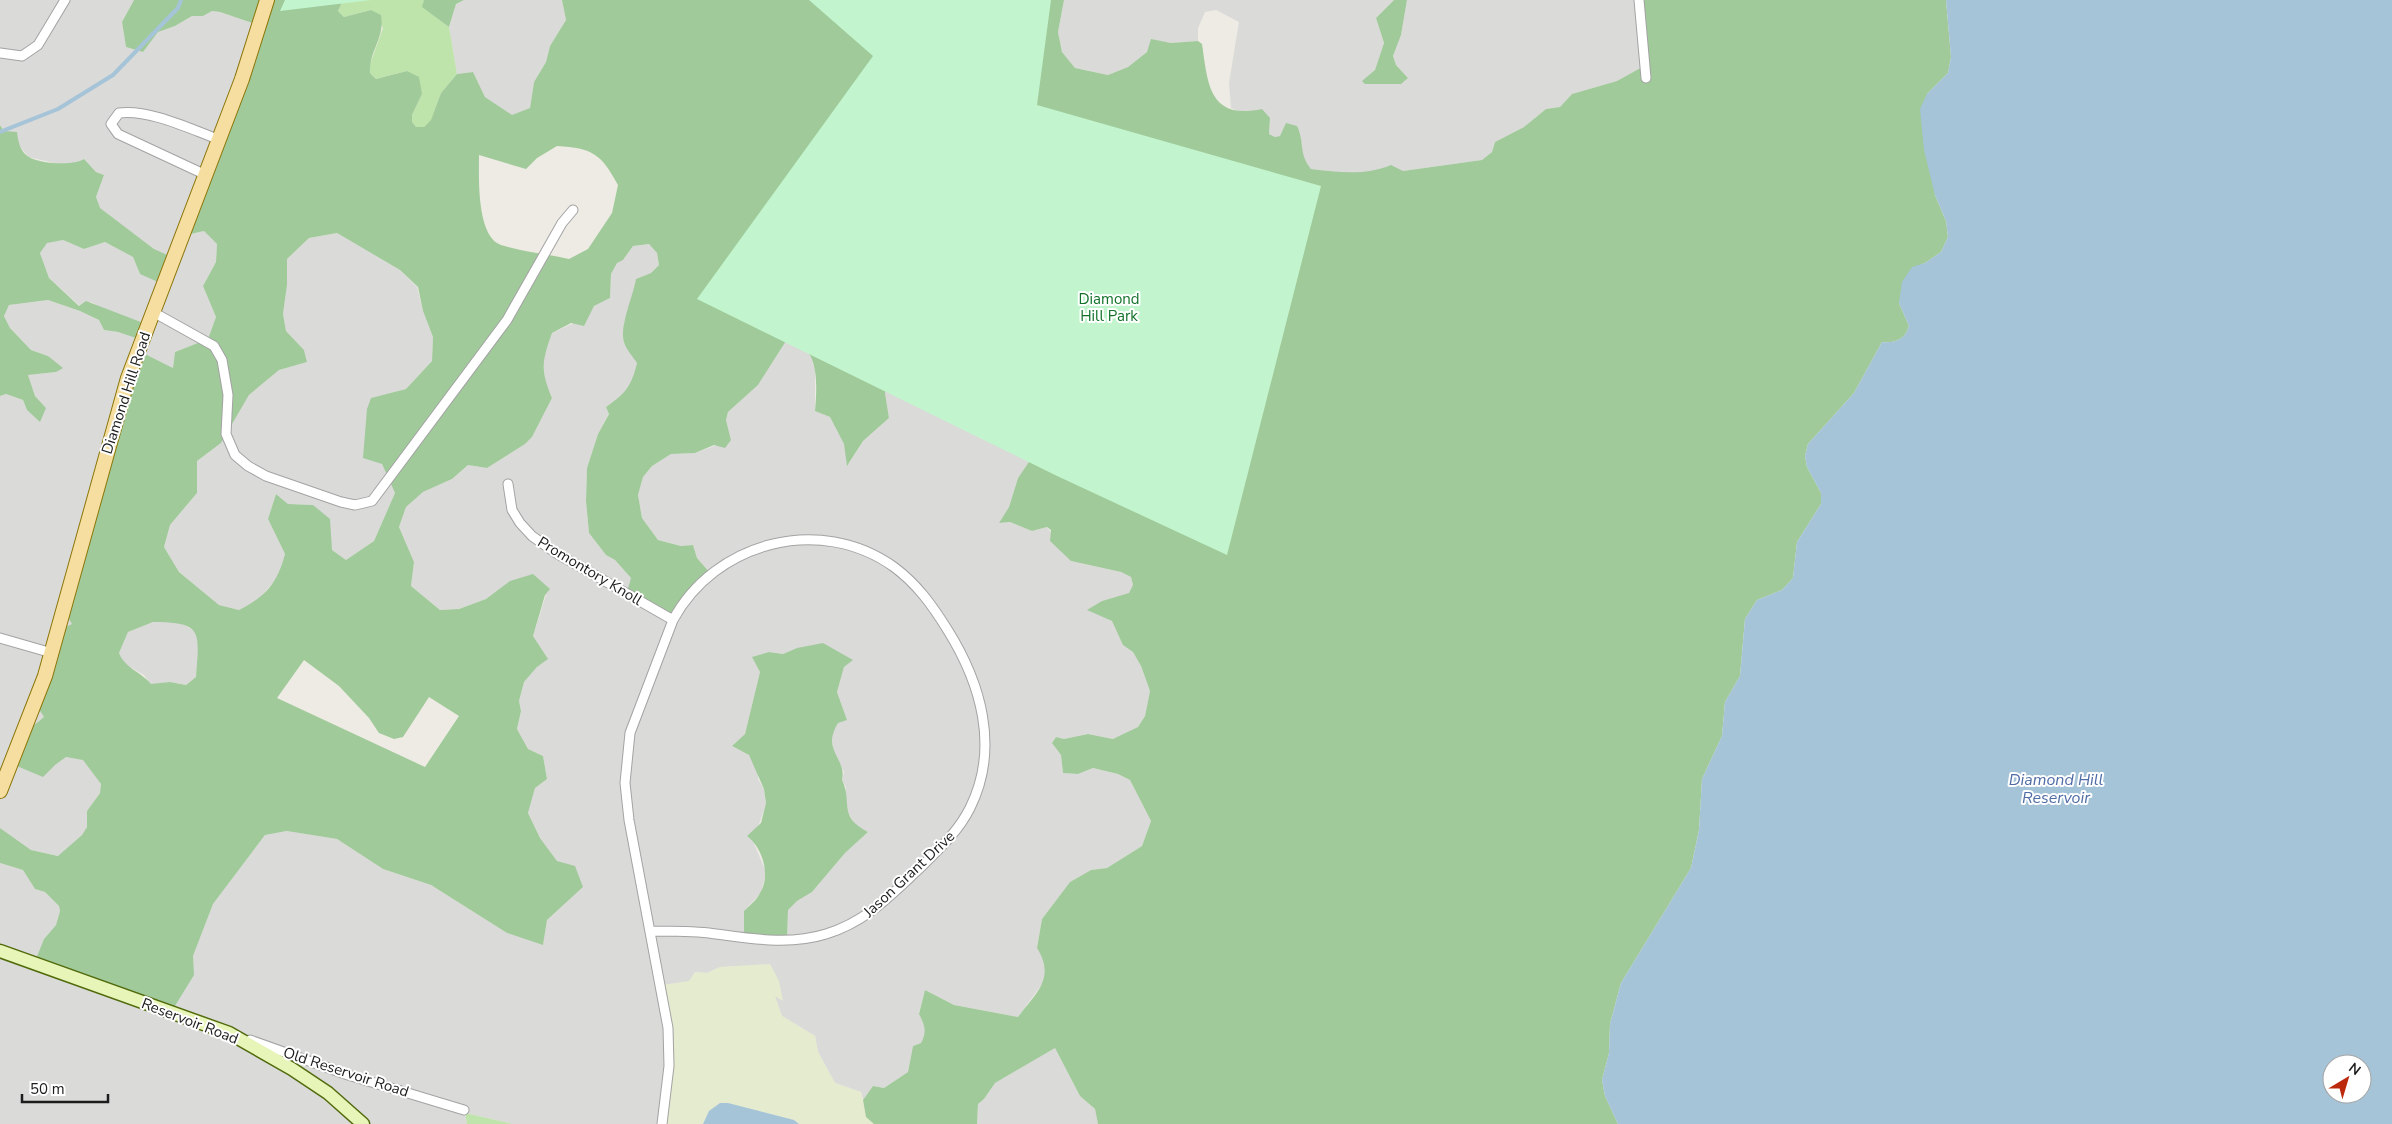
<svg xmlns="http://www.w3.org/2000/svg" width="2392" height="1124" viewBox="0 0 2392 1124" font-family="'Nunito Sans',sans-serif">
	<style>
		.residential { fill: #dadad9; fill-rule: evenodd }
		.farmland { fill: #e4ebcf }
		.grass { fill: #bee4ab }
		.forest { fill: #a0ca9a; fill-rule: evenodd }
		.park { fill: #c2f5ce }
		.water { fill: #a6c4d8; fill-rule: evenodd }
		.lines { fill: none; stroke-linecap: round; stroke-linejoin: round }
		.stream { stroke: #a6c4d8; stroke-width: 4 }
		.street-casing { stroke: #a3a3a3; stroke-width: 11 }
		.secondary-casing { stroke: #516b0c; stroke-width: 15 }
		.primary-casing { stroke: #8b760a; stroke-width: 16 }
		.street { stroke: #fff; stroke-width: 9 }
		.secondary { stroke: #e8f5b9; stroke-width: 12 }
		.primary { stroke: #f5dea0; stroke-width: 14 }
		.labels { text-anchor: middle; stroke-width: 4; stroke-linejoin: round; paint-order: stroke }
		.park-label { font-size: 15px; fill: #12722a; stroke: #fff }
		.street-label { font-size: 15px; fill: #1c1c1c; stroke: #fff }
		.water-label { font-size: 16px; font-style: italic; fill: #506ca5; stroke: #fff }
	</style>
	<rect width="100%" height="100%" fill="#edebe3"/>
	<path class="residential" d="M 0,0 L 134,0 L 122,22 L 126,47 L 143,52 L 158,32 L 175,26 L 192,16 L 203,16 L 212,11 L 220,12 L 258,25 L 183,236 L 204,231 L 217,244 L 216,262 L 203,286 L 216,317 L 208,339 L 175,352 L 173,368 L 139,351 L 72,624 L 44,717 L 23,734 L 55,765 L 66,757 L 83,759 L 101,784 L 100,793 L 87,811 L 87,827 L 82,835 L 59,856 L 31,850 L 0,828 L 0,396 L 6,394 L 23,400 L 27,410 L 46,408 L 35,396 L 28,375 L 56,372 L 48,356 L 31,350 L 10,328 L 4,316 L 9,305 L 48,300 L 80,311 L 99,320 L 104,330 L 118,332 L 137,338 L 146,324 L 104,309 L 91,302 L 80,306 L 49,278 L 40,253 L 47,242 L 63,240 L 84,249 L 105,242 L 133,257 L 140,274 L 154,249 L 99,208 L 96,197 L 104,175 L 96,172 L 84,159 L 77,163 L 58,164 L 29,157 L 0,125 Z
		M 464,0 L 562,0 L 566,20 L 550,46 L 546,62 L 534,82 L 530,108 L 512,116 L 485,97 L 473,72 L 457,74 L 449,28 L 456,4 Z
		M 1064,0 L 1394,0 L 1376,18 L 1384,43 L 1375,70 L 1365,84 L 1408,78 L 1396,65 L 1393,56 L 1401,35 L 1407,0 L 1640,0 L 1647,65 L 1617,81 L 1572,94 L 1560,107 L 1546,109 L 1524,127 L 1495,142 L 1492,152 L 1482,160 L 1403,171 L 1378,170 L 1356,174 L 1311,169 L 1303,159 L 1300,132 L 1275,137 L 1269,134 L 1270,118 L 1248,112 L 1242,113 L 1231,108 L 1229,83 L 1239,22 L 1216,10 L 1205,12 L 1198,28 L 1198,41 L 1171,43 L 1152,40 L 1147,52 L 1128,67 L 1108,75 L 1075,68 L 1062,52 L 1058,32 Z
		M 337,233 L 400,270 L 417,287 L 423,311 L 433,337 L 432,361 L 406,389 L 371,398 L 382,464 L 395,493 L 374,541 L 346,560 L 332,550 L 313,505 L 288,504 L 276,494 L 268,519 L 285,554 L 279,576 L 258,600 L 239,610 L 219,605 L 179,572 L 164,547 L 170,525 L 197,493 L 197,461 L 221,443 L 249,395 L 279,370 L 307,362 L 304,350 L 286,331 L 283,314 L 287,285 L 287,259 L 309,238 Z
		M 649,244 L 657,253 L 659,265 L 651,273 L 636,279 L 633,297 L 624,322 L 624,342 L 637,363 L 632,382 L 624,395 L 606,407 L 609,413 L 598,434 L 587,468 L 586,501 L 589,533 L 606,555 L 615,560 L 631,578 L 710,573 L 697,558 L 693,545 L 681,546 L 658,540 L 642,518 L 638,495 L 643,477 L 652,466 L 671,454 L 695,453 L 731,440 L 726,420 L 728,412 L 758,385 L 786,341 L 795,342 L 810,354 L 815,370 L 815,411 L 830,417 L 844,444 L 848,465 L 863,441 L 889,418 L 885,393 L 887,386 L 1039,447 L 1018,478 L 1009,507 L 999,523 L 1010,522 L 1032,531 L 1047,527 L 1071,561 L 1121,572 L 1131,577 L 1133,585 L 1130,593 L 1102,601 L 1100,614 L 1112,621 L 1123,644 L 1133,652 L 1141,666 L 1150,691 L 1145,716 L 1138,727 L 1119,737 L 1113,739 L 1088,734 L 1064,739 L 1056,737 L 1052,743 L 1061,755 L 1063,773 L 1078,774 L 1093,768 L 1118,774 L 1130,780 L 1151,821 L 1142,846 L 1107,868 L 1091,870 L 1070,882 L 1042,919 L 1037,948 L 1044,958 L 1046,973 L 1042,984 L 1018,1017 L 954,1005 L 925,990 L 919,1013 L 924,1023 L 926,1034 L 921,1043 L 913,1046 L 908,1072 L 884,1088 L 873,1086 L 863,1100 L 861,1092 L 835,1083 L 818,1052 L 815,1036 L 782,1016 L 774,995 L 782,1000 L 770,965 L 720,967 L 707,973 L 695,972 L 668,1028 L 666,1077 L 658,1124 L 513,1124 L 465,1113 L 467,1124 L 0,1124 L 0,863 L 23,870 L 35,889 L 45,892 L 59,906 L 60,911 L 56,925 L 44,939 L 193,975 L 193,956 L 213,904 L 265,835 L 288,831 L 337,839 L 383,869 L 431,885 L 507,933 L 543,944 L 547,920 L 583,887 L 557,861 L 540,838 L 528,813 L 535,788 L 547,779 L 543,756 L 528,749 L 517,729 L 521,711 L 519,701 L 524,682 L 537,667 L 547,659 L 533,636 L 546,595 L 511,581 L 486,599 L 459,609 L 440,610 L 411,586 L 414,562 L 399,527 L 406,507 L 423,492 L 452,479 L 468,465 L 487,468 L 525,444 L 532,437 L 552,398 L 545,381 L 543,360 L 552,333 L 587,317 L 594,306 L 610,298 L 611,274 L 617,262 L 623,260 L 633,246 ZM 797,648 L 852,660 L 844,667 L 837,692 L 847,720 L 838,722 L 832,733 L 833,751 L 844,772 L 842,780 L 846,787 L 845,807 L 856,826 L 868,832 L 845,853 L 812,892 L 797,901 L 788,910 L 787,940 L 744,911 L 761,893 L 766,872 L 753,841 L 766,804 L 764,789 L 758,779 L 759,774 L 749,755 L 732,746 L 745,734 L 760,672 L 753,657 L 769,652 L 783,654 Z
		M 153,622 L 180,622 L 194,631 L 199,638 L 196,677 L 186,685 L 170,682 L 151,685 L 144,675 L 123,663 L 119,653 L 128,632 Z
		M 1055,1048 L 1080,1096 L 1095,1109 L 1098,1124 L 977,1124 L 978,1104 L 984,1099 L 995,1083 Z"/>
	<path class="farmland" d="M 770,964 L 779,981 L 783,1001 L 775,996 L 782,1016 L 815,1036 L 818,1052 L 835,1083 L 861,1092 L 866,1116 L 874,1124 L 799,1124 L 794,1120 L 709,1111 L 703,1124 L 658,1124 L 662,1101 L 668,1028 L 662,985 L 689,981 L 695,972 L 707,973 L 720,967 Z"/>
	<path class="grass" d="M 343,0 L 424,0 L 423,7 L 449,27 L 457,74 L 441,93 L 431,121 L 424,127 L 416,127 L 412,122 L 412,115 L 422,94 L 407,71 L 376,79 L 370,73 L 370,64 L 383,28 L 371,10 L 344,17 L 338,11 Z
		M 465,1113 L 513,1124 L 467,1124 Z"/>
	<path class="forest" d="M 134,0 L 343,0 L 338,11 L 344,17 L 371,10 L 381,15 C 385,39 369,50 370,73 L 376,79 L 407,71 L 419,77 L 422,94 L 412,115 L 412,122 L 416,127 L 424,127 L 431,120 L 441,93 L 457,74 L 473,72 L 485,97 L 512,115 L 530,108 L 534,82 L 546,62 L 550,46 L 566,20 L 562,0 L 1064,0 L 1058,32 L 1062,52 L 1075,68 L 1108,75 L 1128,67 L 1147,52 L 1151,39 L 1171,43 L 1198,41 L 1202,44 C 1208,85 1209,120 1262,109 L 1270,118 L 1269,134 L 1275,137 L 1280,136 L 1286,123 L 1297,126 C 1305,142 1298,153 1311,169 C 1339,172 1364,176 1391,165 L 1403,171 L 1482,160 L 1492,152 L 1495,142 L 1524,127 L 1546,109 L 1560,107 L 1572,94 L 1617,81 L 1646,65 L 1640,0 L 1946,0 L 1951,57 L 1948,73 L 1927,94 L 1935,195 L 1946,221 L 1948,237 L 1941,252 L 1925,263 L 1912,268 L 1899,303 L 1909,326 C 1905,340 1895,343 1882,342 L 1854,393 L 1808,444 L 1805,456 L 1807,467 L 1821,493 L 1821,504 L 1797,542 L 1793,578 L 1782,590 L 1757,600 L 1745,619 L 1740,676 L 1725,702 L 1722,736 L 1702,779 L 1699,830 L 1691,868 L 1621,983 L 1610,1024 L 1609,1053 L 1602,1080 L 1605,1096 L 1618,1124 L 1098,1124 L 1095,1109 L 1080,1096 L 1055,1048 L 995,1083 L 984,1099 L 978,1104 L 977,1124 L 874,1124 L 866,1117 L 863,1100 L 873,1086 L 884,1088 L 908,1072 L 913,1046 L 921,1043 C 927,1032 925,1025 919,1014 L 925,990 L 954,1005 L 1018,1017 C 1036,993 1056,978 1037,948 L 1042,919 L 1070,882 L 1091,870 L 1107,868 L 1142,846 L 1151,821 L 1130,780 L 1118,774 L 1093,768 L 1078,774 L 1063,773 L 1061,755 L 1052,743 L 1056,737 L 1064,739 L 1088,734 L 1113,739 L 1138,727 L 1145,716 L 1150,691 L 1141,666 L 1133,652 L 1123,645 L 1112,621 L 1087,610 L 1102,601 L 1129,593 L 1133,585 L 1131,577 L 1121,572 L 1071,561 L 1050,541 L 1051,530 L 1047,527 L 1032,531 L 1010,522 L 999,523 L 1009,507 L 1018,478 L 1039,447 L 887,386 L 885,393 L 889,418 L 863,441 L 847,466 L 844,444 L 830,417 L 815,411 C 817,387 821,342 786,341 L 758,385 L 728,412 L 726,420 L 731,440 L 725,448 L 714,445 L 695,453 L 671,454 L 652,466 L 643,477 L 638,495 L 642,518 L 658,540 L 681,546 L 693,545 L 697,558 L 710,573 L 670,621 L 626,596 L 631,578 L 615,560 L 606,555 L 589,533 L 586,501 L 587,468 L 598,434 L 609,414 L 606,407 C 626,393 631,387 637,363 C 633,357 626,349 624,342 C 619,326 633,297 636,279 L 651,273 L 659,265 L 657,253 L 649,244 L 633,246 L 623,260 L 617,263 L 611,274 L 610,298 L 594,306 L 584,326 L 571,323 L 552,333 C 542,362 540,369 552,398 L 532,437 L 525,444 L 487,468 L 468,465 L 452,479 L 423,492 L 406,507 L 399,527 L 414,562 L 411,586 L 440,610 L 459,609 L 486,599 L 510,581 L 533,574 L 550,589 L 545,595 L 533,636 L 548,659 L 537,667 L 524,682 L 519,701 L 521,711 L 517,729 L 528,749 L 543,756 L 547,779 L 535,788 L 528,813 L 540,838 L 557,861 L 575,866 L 583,887 L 547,920 L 543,945 L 507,933 L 431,885 L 383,869 L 337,839 L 287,831 L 265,835 L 213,904 L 193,956 L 194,975 L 170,1014 L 34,964 L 44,939 L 56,925 L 60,911 L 59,906 L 45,892 L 35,889 L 23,870 L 0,863 L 0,828 L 31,850 L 58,856 L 82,835 L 87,827 L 87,811 L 100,793 L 101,784 L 83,760 L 66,757 L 55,765 L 43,777 L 12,764 L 23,734 L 44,717 L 35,703 L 59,630 L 72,624 L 64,611 L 139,351 L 173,368 L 175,352 L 208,339 L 216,317 L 203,286 L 216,262 L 217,244 L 204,231 L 182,236 L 258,25 L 220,12 L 212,11 L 203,16 L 192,16 L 175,26 L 158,32 L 143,52 L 126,47 L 122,22 ZM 557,146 C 593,148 601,154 618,185 L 612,213 L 588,249 L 569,259 C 547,254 523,252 501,245 C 476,236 479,176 479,155 L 526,169 L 537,158 ZM 337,233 L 400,270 L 418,287 L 423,311 L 433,337 L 432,361 L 406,389 L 371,398 L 367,409 L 363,458 L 382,464 L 395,493 L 374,541 L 346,560 L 332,550 L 330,519 L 313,505 L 288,504 L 276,494 L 268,519 L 285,554 C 277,584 266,596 239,610 L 219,605 L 179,572 L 164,547 L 170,525 L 197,493 L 197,461 L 221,443 L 249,395 L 279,370 L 307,362 L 304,350 L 286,331 L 283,314 L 287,285 L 287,259 L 309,238 ZM 153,622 C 204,622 199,632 196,677 L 186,685 L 170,682 L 151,684 C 141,672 125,668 119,653 L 128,632 ZM 304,660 L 339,686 L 369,718 L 379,733 L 394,739 L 403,737 L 429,697 L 459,716 L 425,767 L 277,698 Z
		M 424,0 L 464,0 L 456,4 L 449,27 L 422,7 Z
		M 1394,0 L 1407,0 L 1401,35 L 1393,56 L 1396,65 L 1408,78 L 1401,84 L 1365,84 L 1362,81 L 1375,70 L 1384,43 L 1376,18 Z
		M 0,125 L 4,131 L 17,132 C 18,141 20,152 29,157 C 41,164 73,166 84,159 L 96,172 L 104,175 L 96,197 L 100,208 L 154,249 L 174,258 L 158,282 L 140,274 L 133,257 L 105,242 L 84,249 L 63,240 L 47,243 L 40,253 L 49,278 L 79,306 L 86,301 L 146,324 L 136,338 L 118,332 L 104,330 L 99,320 L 80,311 L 48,300 L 9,305 L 4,316 L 10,328 L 31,350 L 48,356 L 63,368 L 56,372 L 28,375 L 35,396 L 46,408 L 40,422 L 27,410 L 23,400 L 6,394 L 0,396 Z
		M 823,643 L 853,660 L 844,667 L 837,692 L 847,720 L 838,723 C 821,751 847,758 842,780 C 853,802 837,816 868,832 L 845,853 L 812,892 L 797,901 L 788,910 L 787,940 L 744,938 L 744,911 C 749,906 757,900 760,893 C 771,876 763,848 747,836 L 761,823 L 766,803 L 764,789 L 749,755 L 732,746 L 745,734 L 760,672 L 752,657 L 769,652 L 783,654 L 797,648 Z"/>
	<path class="park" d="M 285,0 L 371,0 L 280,11 Z
		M 809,0 L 1051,0 L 1037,105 L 1321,186 L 1227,555 L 1055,475 L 697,299 L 873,56 Z"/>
	<path class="water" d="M 1946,0 L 2392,0 L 2392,1124 L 1618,1124 L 1605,1096 L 1602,1080 L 1609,1053 L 1610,1024 L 1621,983 L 1691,868 L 1699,830 L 1702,779 L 1722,736 L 1725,702 L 1740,676 L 1745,619 L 1757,600 L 1782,590 L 1793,578 L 1797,542 L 1821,504 L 1821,493 L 1807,467 L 1805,456 L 1808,444 L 1854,393 L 1882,342 C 1895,343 1905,340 1909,326 L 1899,303 L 1902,282 L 1912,267 L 1925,263 L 1941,252 L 1948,237 L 1946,221 L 1935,195 L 1924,150 L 1920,109 L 1927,94 L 1948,73 L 1951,57 ZM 2332,1064 L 2362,1064 L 2362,1094 L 2332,1094 Z
		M 720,1103 L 728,1103 L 794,1120 L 799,1124 L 703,1124 L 709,1111 Z"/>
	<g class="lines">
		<path class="stream" d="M 0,132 L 58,109 L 113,75 L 178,8 L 181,0"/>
		<defs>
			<path id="street" d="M 1639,0 L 1646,78
				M 0,53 L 22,56 L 38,45 L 65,0
				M 206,175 L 118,134 L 111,124 L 119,113 C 149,109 190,129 218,139
				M 153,312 L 214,346 L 222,360 L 228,395 L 226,434 L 235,455 L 248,466 L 266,476 L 341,502 L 355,505 L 372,501 L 507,320 L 562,223 L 573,210
				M 508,484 L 512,510 L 520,523 L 532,536 L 556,553 L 673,620
				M 0,638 L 52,653
				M 651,931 C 670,931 690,931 709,933 C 749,938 787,946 826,934 C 866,922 891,895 921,867 C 939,849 958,832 970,808 C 1000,748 981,683 947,629 C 932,605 917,584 894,567 C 820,514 715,542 673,620 L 630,733 L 625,783 L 629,820 L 668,1028 L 669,1066 L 662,1124
				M 250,1040 L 348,1075 L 464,1110"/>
			<path id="secondary" d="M 0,951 L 229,1033 L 292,1069 L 328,1093 L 363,1124"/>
			<path id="primary" d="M 0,791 L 45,676 L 128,378 L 242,79 L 267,0"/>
		</defs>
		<use href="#street" class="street-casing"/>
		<use href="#secondary" class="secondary-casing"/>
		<use href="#primary" class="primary-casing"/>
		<use href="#street" class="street"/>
		<use href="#secondary" class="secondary"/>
		<use href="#primary" class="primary"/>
	</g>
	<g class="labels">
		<g class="park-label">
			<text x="1109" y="304">Diamond<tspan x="1109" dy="17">Hill Park</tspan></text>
		</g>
		<g class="street-label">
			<text transform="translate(126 393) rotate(-72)" y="5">Diamond Hill Road</text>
			<text transform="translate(590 571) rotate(31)" y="5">Promontory Knoll</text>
			<text transform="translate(909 874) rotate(-43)" y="5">Jason Grant Drive</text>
			<text transform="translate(190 1021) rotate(21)" y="5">Reservoir Road</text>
			<text transform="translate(346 1072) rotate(18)" y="5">Old Reservoir Road</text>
		</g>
		<g class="water-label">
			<text x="2056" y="785">Diamond Hill<tspan x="2056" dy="18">Reservoir</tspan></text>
		</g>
	</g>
	<g transform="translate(2347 1079) rotate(38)"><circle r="24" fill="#ffffff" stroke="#a4a4a4"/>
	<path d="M0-4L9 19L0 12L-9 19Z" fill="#bb2a0d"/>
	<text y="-8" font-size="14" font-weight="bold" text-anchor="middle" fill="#1c1c1c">N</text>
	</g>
	<path d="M22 1094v8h86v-8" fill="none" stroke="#1c1c1c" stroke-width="2.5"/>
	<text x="30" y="1094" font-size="15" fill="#1c1c1c" stroke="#ffffff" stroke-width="4" paint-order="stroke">50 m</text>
</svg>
